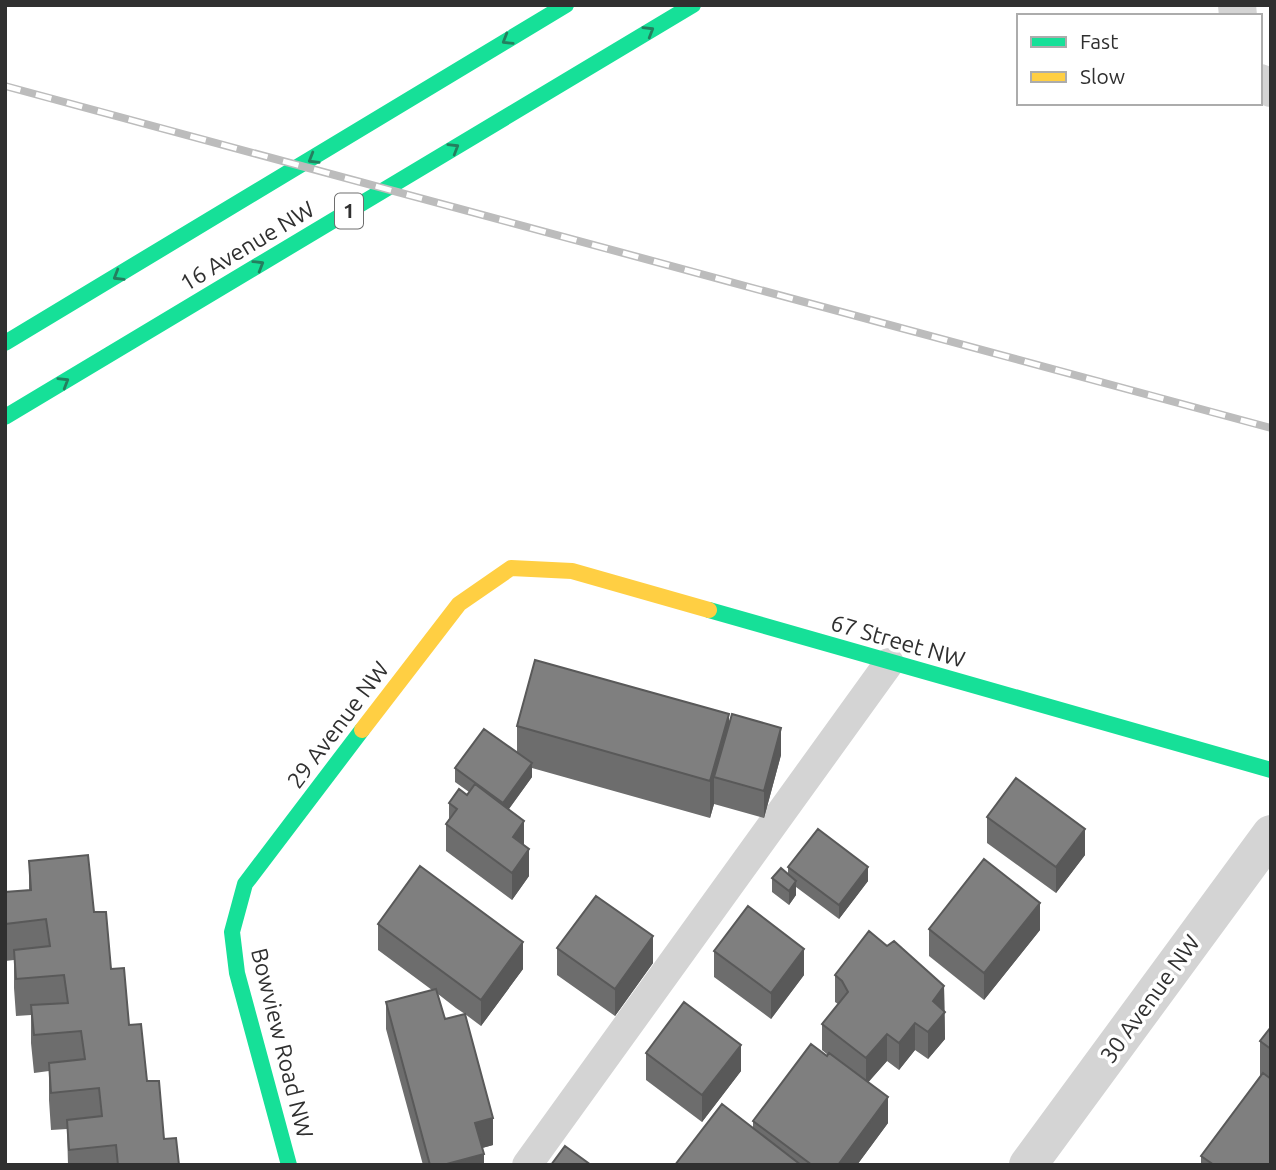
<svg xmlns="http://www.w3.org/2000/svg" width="1276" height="1170" viewBox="0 0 1276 1170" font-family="Ubuntu,sans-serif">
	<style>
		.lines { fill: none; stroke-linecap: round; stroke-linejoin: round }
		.lane { stroke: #d4d4d4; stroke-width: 30 }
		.street { stroke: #d4d4d4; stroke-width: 38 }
		.fast { stroke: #16e098; stroke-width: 16 }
		.slow { stroke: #ffcf43; stroke-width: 16 }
		.rail-casing { stroke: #bcbcbc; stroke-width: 8 }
		.rail { stroke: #fff; stroke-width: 5; stroke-dasharray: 16; stroke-linecap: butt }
		.wall { fill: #6d6d6d; fill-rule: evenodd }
		.shaded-wall { fill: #595959 }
		.building { fill: #7f7f7f; stroke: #595959; stroke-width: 2 }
		.oneway { stroke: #247f5f }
		.labels { text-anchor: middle; stroke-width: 7; stroke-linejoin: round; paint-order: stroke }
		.shield { fill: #fff; stroke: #6e6e6e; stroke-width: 2 }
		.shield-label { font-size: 21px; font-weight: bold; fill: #303030 }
		.street-label { font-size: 23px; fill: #303030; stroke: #fff }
	</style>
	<rect width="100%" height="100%" fill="#fff"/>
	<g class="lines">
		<path class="lane" d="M 527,1165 L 889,663"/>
		<path class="street" d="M 1237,5 L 1238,16
			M 1260,83 L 1271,88
			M 1028,1165 L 1271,834"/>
		<path class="fast" d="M 5,343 L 566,5
			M 5,417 L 693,5
			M 709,610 L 1271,770
			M 289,1165 L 237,973 L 232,932 L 245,884 L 362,730"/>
		<path class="slow" d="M 362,730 L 459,604 L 511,568 L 572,571 L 709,610"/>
		<defs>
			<path id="rail" d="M 5,86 L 1271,428"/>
		</defs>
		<use href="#rail" class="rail-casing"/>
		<use href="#rail" class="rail"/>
	</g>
	<path class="wall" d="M 517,726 L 729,726 L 781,755 L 764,818 L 714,804 L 710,818 L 532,768 L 532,777 L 509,809 L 524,846 L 529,876 L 512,900 L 446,851 L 446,824 L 449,819 L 449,803 L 467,795 L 469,792 L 455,782 L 455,768 L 517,752 Z
		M 987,817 L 1085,855 L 1056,893 L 987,843 Z
		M 29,861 L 94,912 L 164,1139 L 179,1165 L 68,1165 L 67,1129 L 51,1130 L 49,1100 L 49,1071 L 34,1073 L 31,1043 L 31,1015 L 16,1016 L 14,988 L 14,960 L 5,961 L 5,892 L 29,890 Z
		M 788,867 L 868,881 L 839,919 L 796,887 L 796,895 L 789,905 L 772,892 L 772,878 L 788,874 Z
		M 378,924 L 523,969 L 481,1026 L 465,1014 L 493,1145 L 482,1148 L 484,1165 L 423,1165 L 386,1029 L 386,1002 L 432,990 L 378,950 ZM 438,994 L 456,1008 L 465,1014 L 445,1019 Z
		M 929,929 L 1040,930 L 984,1000 L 929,956 Z
		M 887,946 L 944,986 L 945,1039 L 928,1059 L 915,1050 L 899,1070 L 887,1061 L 868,1082 L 888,1123 L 857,1165 L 675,1165 L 753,1128 L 753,1121 L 827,1056 L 828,1055 L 822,1050 L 822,1024 L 838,1004 L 835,1002 L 835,975 Z
		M 557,948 L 653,963 L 615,1016 L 557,975 Z
		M 714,951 L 804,975 L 771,1019 L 714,977 Z
		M 1271,1027 L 1271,1165 L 1201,1165 L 1201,1156 L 1260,1077 L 1260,1041 Z
		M 646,1053 L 741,1071 L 702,1122 L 646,1080 Z"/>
	<path class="shaded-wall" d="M 729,714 L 729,752 L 714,777 L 714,804 L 710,818 L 710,781 Z
		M 781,728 L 781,755 L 764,818 L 764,791 Z
		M 532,763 L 532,777 L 503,817 L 503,803 Z
		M 524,821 L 524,848 L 513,837 Z
		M 1085,829 L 1085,855 L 1056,893 L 1056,867 Z
		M 529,849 L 529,876 L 512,900 L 512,873 Z
		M 868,867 L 868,881 L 839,919 L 839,905 Z
		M 796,881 L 796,895 L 789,905 L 789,891 Z
		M 1040,903 L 1040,930 L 984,1000 L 984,973 Z
		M 653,936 L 653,963 L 615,1016 L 615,989 Z
		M 523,942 L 523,969 L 481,1026 L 481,1000 Z
		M 804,949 L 804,975 L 771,1019 L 771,993 Z
		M 944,986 L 945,1039 L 928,1059 L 928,1032 L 933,1001 Z
		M 915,1023 L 915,1050 L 899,1070 L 899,1043 Z
		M 887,1034 L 887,1061 L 866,1085 L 866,1058 Z
		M 741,1045 L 741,1071 L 702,1122 L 702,1095 Z
		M 888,1097 L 888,1123 L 857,1165 L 838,1165 Z
		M 493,1118 L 493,1145 L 475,1150 L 475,1123 Z
		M 484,1154 L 484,1165 L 443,1165 Z"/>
	<path class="building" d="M 535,660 L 729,714 L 710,781 L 517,726 Z
		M 732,714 L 781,728 L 764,791 L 714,777 Z
		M 484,729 L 532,763 L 503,803 L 455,768 Z
		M 1016,778 L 1085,829 L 1056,867 L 987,817 Z
		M 475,784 L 524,821 L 513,837 L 529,849 L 512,873 L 446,824 L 457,809 L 449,803 L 459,789 L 467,795 Z
		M 818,829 L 868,867 L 839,905 L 788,867 Z
		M 88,855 L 94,912 L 106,912 L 111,969 L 124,968 L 129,1025 L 141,1024 L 147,1081 L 159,1081 L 164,1139 L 176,1138 L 179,1165 L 118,1165 L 116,1145 L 69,1150 L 67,1120 L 102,1116 L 99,1088 L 51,1093 L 49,1063 L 85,1059 L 81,1031 L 34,1035 L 31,1005 L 68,1003 L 64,975 L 16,979 L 14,950 L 50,946 L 46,919 L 5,924 L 5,892 L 31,890 L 29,861 Z
		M 984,859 L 1040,903 L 984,973 L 929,929 Z
		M 420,866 L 523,942 L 481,1000 L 378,924 Z
		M 781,868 L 796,881 L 789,891 L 772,878 Z
		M 596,896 L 653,936 L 615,989 L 557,948 Z
		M 748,906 L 804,949 L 771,993 L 714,951 Z
		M 869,931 L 887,946 L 894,941 L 944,986 L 933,1001 L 945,1012 L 928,1032 L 915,1023 L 899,1043 L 887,1034 L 866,1058 L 822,1024 L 848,992 L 842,981 L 835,975 Z
		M 436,989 L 445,1019 L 465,1014 L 493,1118 L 475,1123 L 484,1154 L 443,1165 L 430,1165 L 386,1002 Z
		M 684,1002 L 741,1045 L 702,1095 L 646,1053 Z
		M 1271,1027 L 1271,1049 L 1260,1041 Z
		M 811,1044 L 827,1056 L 829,1053 L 888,1097 L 838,1165 L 812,1165 L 753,1121 Z
		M 1263,1073 L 1271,1079 L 1271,1165 L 1214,1165 L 1201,1156 Z
		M 722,1104 L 801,1165 L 675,1165 Z
		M 565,1146 L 591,1165 L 551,1165 Z"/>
	<defs><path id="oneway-chevron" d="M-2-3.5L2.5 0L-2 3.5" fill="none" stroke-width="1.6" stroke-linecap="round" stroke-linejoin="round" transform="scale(1.75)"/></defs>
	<g class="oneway">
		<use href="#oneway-chevron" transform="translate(649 31) rotate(-31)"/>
		<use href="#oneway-chevron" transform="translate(507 40) rotate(149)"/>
		<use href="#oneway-chevron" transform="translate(454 148) rotate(-31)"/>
		<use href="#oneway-chevron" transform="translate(313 159) rotate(149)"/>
		<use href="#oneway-chevron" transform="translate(259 265) rotate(-31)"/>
		<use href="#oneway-chevron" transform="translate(118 276) rotate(149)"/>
		<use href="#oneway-chevron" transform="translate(64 382) rotate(-31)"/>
	</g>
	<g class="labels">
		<rect class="shield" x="335" y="193.5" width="28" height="35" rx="5"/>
		<g class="shield-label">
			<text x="349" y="218">1</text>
		</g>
		<g class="street-label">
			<text transform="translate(247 246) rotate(-31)" y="8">16 Avenue NW</text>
			<text transform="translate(898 641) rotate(16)" y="8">67 Street NW</text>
			<text transform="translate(338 725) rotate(-53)" y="8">29 Avenue NW</text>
			<text transform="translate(1150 999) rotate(-54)" y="8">30 Avenue NW</text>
			<text transform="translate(282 1043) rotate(76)" y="8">Bowview Road NW</text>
		</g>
	</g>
	<rect width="1276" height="1170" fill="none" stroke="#303030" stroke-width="14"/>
	<rect x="1017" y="14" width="245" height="91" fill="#ffffff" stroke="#acacac" stroke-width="2"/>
	<rect x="1031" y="37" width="35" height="10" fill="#16e098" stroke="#acacac" stroke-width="2"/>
	<text x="1080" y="49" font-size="21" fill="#303030">Fast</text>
	<rect x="1031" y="72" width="35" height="10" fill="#ffcf43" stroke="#acacac" stroke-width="2"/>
	<text x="1080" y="84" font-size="21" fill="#303030">Slow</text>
</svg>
